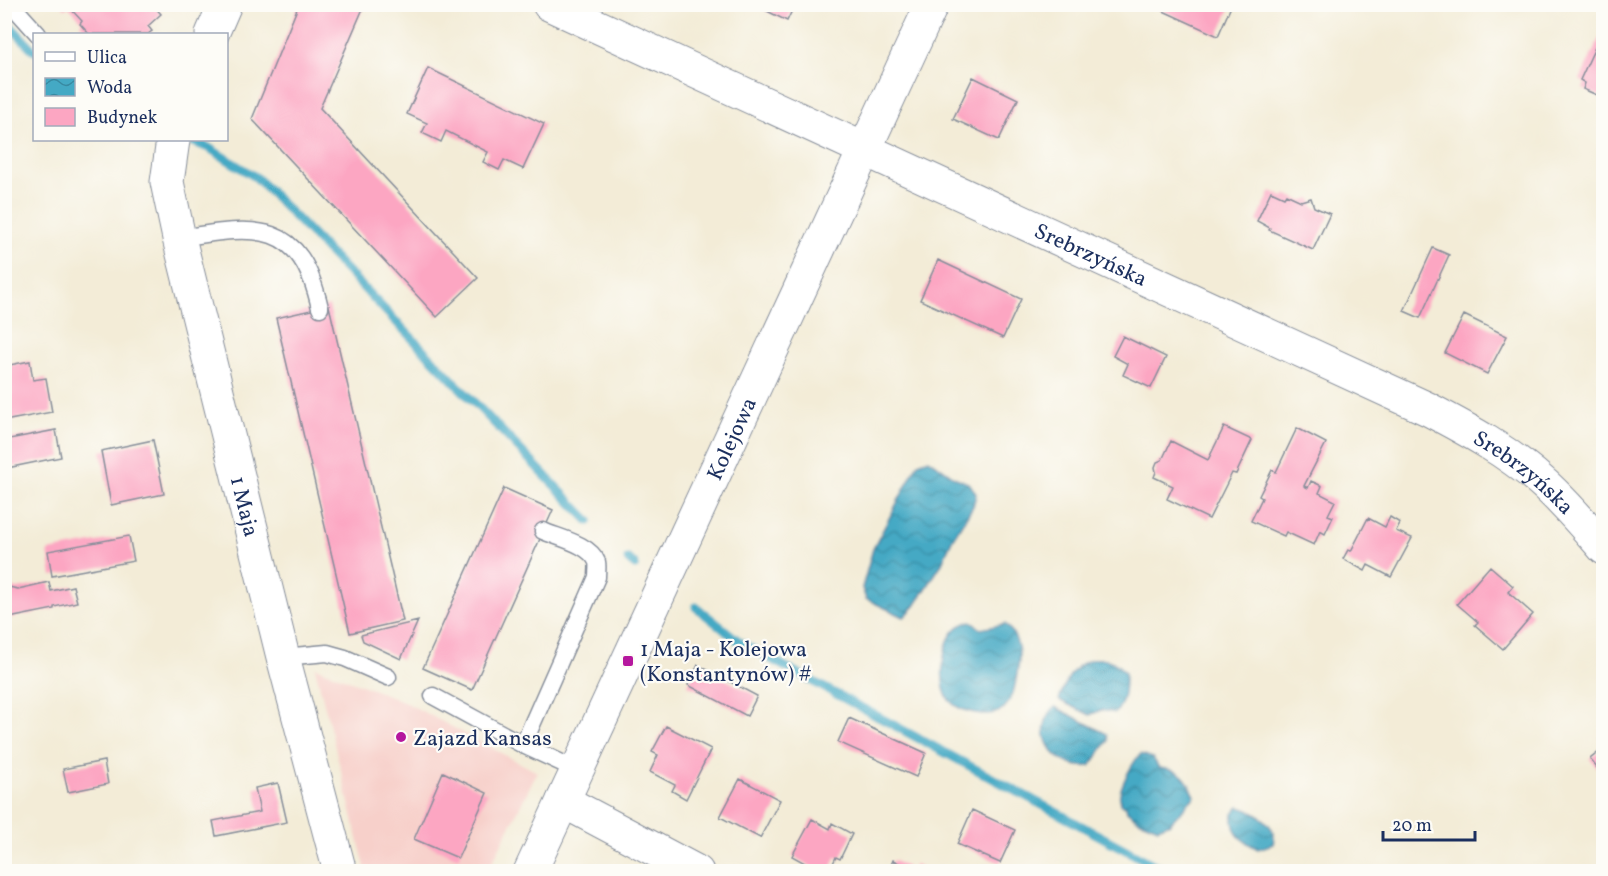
<svg xmlns="http://www.w3.org/2000/svg" width="1608" height="876" viewBox="0 0 1608 876" font-family="Vollkorn,serif">
	<style>
		.built { fill: #f7d0ca }
		.water { fill: url(#water-waves); stroke: #306c91; stroke-width: 1.5 }
		.lines { fill: none; stroke-linecap: round; stroke-linejoin: round }
		.stream { stroke: #44a9c4; stroke-width: 9 }
		.building { fill: #fca6c2 }
		.service-casing { stroke: #878e9a; stroke-width: 19 }
		.minor-casing { stroke: #878e9a; stroke-width: 35 }
		.tertiary-casing { stroke: #878e9a; stroke-width: 35 }
		.service { stroke: #fff; stroke-width: 16 }
		.minor { stroke: #fff; stroke-width: 33 }
		.tertiary { stroke: #fff; stroke-width: 33 }
		.poi-dot { fill: #b5179e; stroke: #fdfcf7; stroke-width: 2 }
		.labels { text-anchor: middle; stroke-width: 4.5; stroke-linejoin: round; paint-order: stroke }
		.street-label { font-size: 22px; fill: #1b2f5e; stroke: #fdfcf7 }
		.poi-label { font-size: 22px; fill: #1b2f5e; stroke: #fdfcf7; text-anchor: start }
	</style>
	<defs>
		<pattern id="water-waves" width="16" height="10" patternUnits="userSpaceOnUse" patternTransform="scale(1.5)"><rect width="16" height="10" fill="#44a9c4"/><path d="M0 5q4-4 8 0t8 0" fill="none" stroke="#388aa2"/></pattern>
	</defs>
	<rect width="100%" height="100%" fill="#fdfcf7"/>
	<filter id="ink" filterUnits="userSpaceOnUse"><feTurbulence type="fractalNoise" baseFrequency=".0167" numOctaves="2"/><feDisplacementMap in="SourceGraphic" scale="12" xChannelSelector="R" yChannelSelector="G"/><feConvolveMatrix kernelMatrix="1 2 1 2 8 2 1 2 1" color-interpolation-filters="sRGB"/></filter>
	<filter id="wash" filterUnits="userSpaceOnUse"><feTurbulence type="fractalNoise" baseFrequency=".008" numOctaves="4" result="noise"/><feDisplacementMap in="SourceGraphic" scale="24" xChannelSelector="R" yChannelSelector="G"/><feGaussianBlur stdDeviation="1.35" result="paint"/><feColorMatrix in="noise" values="0 0 0 0 0 0 0 0 0 0 0 0 0 0 0 0 0 1.4 0 .05"/><feComposite in="paint" operator="in"/></filter>
	<g filter="url(#wash)">
		<rect width="100%" height="100%" fill="#f3ecd7"/>
		<path class="built" d="M 315,667 L 403,701 L 537,772 L 488,871 L 366,871 Z"/>
		<path class="water" d="M 929,459 L 954,477 L 970,484 L 976,494 L 973,506 L 952,540 L 941,565 L 915,606 L 904,617 L 866,599 L 862,588 L 873,549 L 918,463 Z
			M 971,621 L 981,629 L 1005,624 C 1020,638 1021,655 1017,674 C 1015,686 1013,699 1004,708 C 991,720 959,712 949,700 C 938,685 942,643 955,630 C 959,625 965,623 971,621 Z
			M 1094,659 C 1107,658 1117,662 1125,673 C 1125,686 1125,703 1115,713 L 1101,710 L 1090,715 L 1059,700 C 1066,681 1072,664 1094,659 Z
			M 1055,707 L 1107,734 L 1108,741 L 1090,766 C 1058,771 1028,734 1055,707 Z
			M 1141,754 L 1153,758 L 1159,768 C 1181,770 1186,776 1195,796 L 1170,823 L 1158,828 L 1139,820 L 1127,811 L 1126,806 L 1121,804 C 1121,802 1119,795 1120,794 C 1121,785 1134,759 1141,754 Z
			M 1239,807 C 1256,812 1278,824 1273,844 L 1258,849 C 1241,840 1232,835 1233,814 Z"/>
		<g class="lines">
			<path class="stream" d="M 4,19 L 34,51
				M 189,140 L 209,148 L 257,178 L 589,521
				M 628,559 L 635,565
				M 696,607 L 741,643 L 1167,872"/>
		</g>
		<g id="blocks">
			<path class="building" d="M 61,4 L 152,4 L 161,14 L 148,26 L 152,31 L 148,34 L 89,34 L 80,24 L 82,21 L 68,6 L 65,9 Z
				M 299,4 L 365,4 L 320,108 L 478,278 L 437,317 L 252,119 Z
				M 760,4 L 795,4 L 787,21 L 759,7 Z
				M 1148,4 L 1232,4 L 1218,36 Z
				M 1604,28 L 1604,98 L 1583,89 L 1585,83 L 1580,80 Z
				M 428,68 L 544,124 L 523,169 L 504,160 L 499,170 L 483,162 L 488,152 L 446,131 L 441,142 L 422,133 L 427,123 L 407,114 Z
				M 973,77 L 1018,99 L 999,140 L 953,119 Z
				M 1271,191 L 1284,197 L 1286,194 L 1301,201 L 1311,198 L 1314,207 L 1330,214 L 1313,250 L 1269,230 L 1270,228 L 1257,221 Z
				M 1433,248 L 1449,255 L 1420,318 L 1404,311 Z
				M 938,260 L 1021,299 L 1003,338 L 920,300 Z
				M 329,306 L 403,621 L 350,633 L 276,318 Z
				M 1464,315 L 1507,336 L 1487,374 L 1445,353 Z
				M 1123,336 L 1166,357 L 1151,388 L 1123,375 L 1128,364 L 1113,356 Z
				M 30,361 L 33,380 L 46,378 L 52,412 L 4,421 L 4,366 Z
				M 1224,427 L 1252,440 L 1236,474 L 1232,473 L 1209,519 L 1167,499 L 1173,486 L 1154,477 L 1156,472 L 1155,467 L 1157,462 L 1162,460 L 1171,441 L 1208,460 Z
				M 1297,428 L 1326,443 L 1304,486 L 1308,488 L 1311,481 L 1322,486 L 1319,493 L 1335,501 L 1328,515 L 1333,517 L 1325,534 L 1320,531 L 1314,545 L 1286,532 L 1284,536 L 1251,521 L 1262,498 L 1259,496 L 1272,470 L 1276,472 Z
				M 56,430 L 61,457 L 7,468 L 4,440 Z
				M 153,440 L 164,494 L 111,505 L 101,451 Z
				M 504,488 L 553,510 L 472,690 L 423,668 Z
				M 1390,517 L 1400,523 L 1396,531 L 1412,538 L 1391,577 L 1368,565 L 1365,571 L 1343,559 L 1348,550 L 1351,551 L 1368,518 L 1385,527 Z
				M 129,536 L 134,561 L 52,576 L 48,551 Z
				M 1490,566 L 1513,586 L 1508,592 L 1533,614 L 1503,649 L 1475,625 L 1478,622 L 1457,604 Z
				M 49,582 L 51,591 L 73,586 L 77,602 L 54,607 L 54,609 L 4,619 L 4,586 L 18,589 Z
				M 418,621 L 401,659 L 363,641 L 361,635 Z
				M 698,665 L 757,696 L 747,716 L 688,685 Z
				M 849,718 L 926,753 L 916,777 L 838,742 Z
				M 666,726 L 711,749 L 686,799 L 672,791 L 675,785 L 650,772 L 658,755 L 652,752 Z
				M 1604,748 L 1604,777 L 1590,759 Z
				M 104,761 L 108,784 L 68,792 L 63,769 Z
				M 443,772 L 487,793 L 458,858 L 414,839 Z
				M 740,779 L 780,800 L 760,838 L 720,817 Z
				M 278,783 L 287,822 L 216,836 L 213,821 L 260,812 L 255,788 Z
				M 972,810 L 1015,830 L 1000,863 L 957,844 Z
				M 812,819 L 830,829 L 832,823 L 852,834 L 840,859 L 836,857 L 829,872 L 821,872 L 792,856 Z
				M 893,860 L 912,870 L 915,864 L 930,872 L 888,872 Z"/>
		</g>
	</g>
	<g filter="url(#ink)">
		<use href="#blocks" fill-opacity="0" stroke="#878e9a" stroke-width="1.5"/>
		<g class="lines">
			<defs>
				<path id="service" d="M 11,4 L 38,34
					M 179,238 C 256,226 300,218 320,308
					M 283,657 L 327,653 L 345,658 L 388,677
					M 433,696 L 523,745 L 577,770
					M 523,745 L 597,577 C 597,572 598,566 597,562 C 590,544 559,538 543,531"/>
				<g id="minor">
					<path id="s1" d="M 549,4 L 1428,409 C 1468,430 1507,451 1541,481 C 1564,501 1584,525 1604,548"/>
					<path d="M 212,34 L 225,4"/>
					<path id="s2" d="M 173,140 L 167,182 L 179,238 L 283,657 L 340,872"/>
					<path d="M 563,801 L 697,872"/>
				</g>
				<g id="tertiary">
					<path id="s3" d="M 530,872 L 932,4"/>
				</g>
			</defs>
			<use href="#service" class="service-casing"/>
			<use href="#minor" class="minor-casing"/>
			<use href="#tertiary" class="tertiary-casing"/>
			<use href="#service" class="service"/>
			<use href="#minor" class="minor"/>
			<use href="#tertiary" class="tertiary"/>
		</g>
	</g>
	<g class="poi-dot">
		<rect x="622" y="655" width="12" height="12" rx="3"/>
		<circle cx="401" cy="737" r="6"/>
	</g>
	<g class="labels">
		<g class="street-label">
			<text dy="8" stroke="none"><textPath href="#s1" startOffset="597">Srebrzyńska</textPath></text>
			<text dy="8" stroke="none"><textPath href="#s3" startOffset="478">Kolejowa</textPath></text>
			<text dy="8" stroke="none"><textPath href="#s1" startOffset="1083">Srebrzyńska</textPath></text>
			<text dy="8" stroke="none"><textPath href="#s2" startOffset="376">1 Maja</textPath></text>
		</g>
		<g class="poi-label">
			<text x="640" y="656">1 Maja - Kolejowa<tspan x="640" dy="25">(Konstantynów) #</tspan></text>
			<text x="413" y="745">Zajazd Kansas</text>
		</g>
	</g>
	<rect width="1608" height="876" fill="none" stroke="#fdfcf7" stroke-width="24"/>
	<rect x="33" y="33" width="195" height="108" fill="#fdfcf7" stroke="#a3aaba" stroke-width="1.5"/>
	<rect x="45" y="52" width="30" height="9" fill="#ffffff" stroke="#a3aaba" stroke-width="1.5"/>
	<text x="87" y="63" font-size="18" fill="#1b2f5e">Ulica</text>
	<rect x="45" y="78" width="30" height="18" fill="url(#water-waves)" stroke="#a3aaba" stroke-width="1.5"/>
	<text x="87" y="93" font-size="18" fill="#1b2f5e">Woda</text>
	<rect x="45" y="108" width="30" height="18" fill="#fca6c2" stroke="#a3aaba" stroke-width="1.5"/>
	<text x="87" y="123" font-size="18" fill="#1b2f5e">Budynek</text>
	<path d="M1383 831v9h92v-9" fill="none" stroke="#1b2f5e" stroke-width="3"/>
	<text x="1392" y="831" font-size="18" fill="#1b2f5e" stroke="#fdfcf7" stroke-width="4.5" paint-order="stroke">20 m</text>
</svg>
